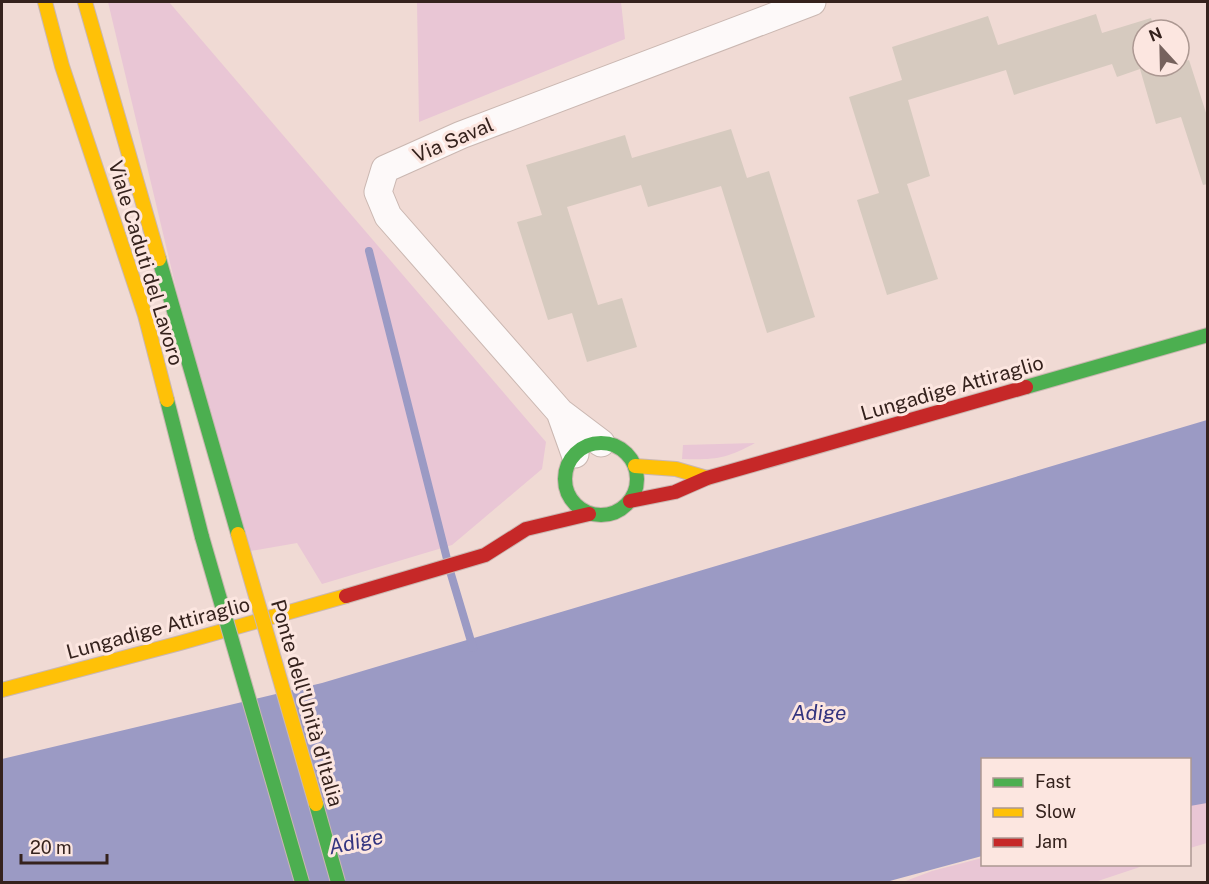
<svg xmlns="http://www.w3.org/2000/svg" width="1209" height="884" viewBox="0 0 1209 884" font-family="'Public Sans',sans-serif">
	<style>
		.green { fill: #e9c6d5 }
		.water { fill: #9b9ac4 }
		.lines { fill: none; stroke-linecap: round; stroke-linejoin: round }
		.stream { stroke: #9b9ac4; stroke-width: 8 }
		.building { fill: #d6cabf }
		.street-casing { stroke: #cab7b1; stroke-width: 29 }
		.fast-casing { stroke: #cab7b1; stroke-width: 16 }
		.slow-casing { stroke: #cab7b1; stroke-width: 16 }
		.jam-casing { stroke: #cab7b1; stroke-width: 16 }
		.street { stroke: #fdf9f9; stroke-width: 27 }
		.fast { stroke: #4caf50; stroke-width: 14 }
		.slow { stroke: #ffc107; stroke-width: 14 }
		.jam { stroke: #c62828; stroke-width: 14 }
		.fast-bridge-casing { stroke: #cab7b1; stroke-width: 16; stroke-linecap: butt }
		.slow-bridge-casing { stroke: #cab7b1; stroke-width: 16; stroke-linecap: butt }
		.fast-bridge { stroke: #4caf50; stroke-width: 14 }
		.slow-bridge { stroke: #ffc107; stroke-width: 14 }
		.labels { text-anchor: middle; stroke-width: 6; stroke-linejoin: round; paint-order: stroke }
		.street-label { font-size: 20px; fill: #35221d; stroke: #fce6e0 }
		.water-label { font-size: 21px; font-style: italic; fill: #33347f; stroke: #fce6e0 }
	</style>
	<rect width="100%" height="100%" fill="#f0dad4"/>
	<path class="green" d="M 108,2 L 169,2 L 546,442 L 542,469 L 452,545 L 322,584 L 297,543 L 239,553 Z
		M 417,2 L 621,2 L 625,39 L 419,122 Z
		M 755,443 C 726,459 714,460 682,459 L 683,445 Z
		M 1207,798 L 1207,843 L 1190,848 L 1190,803 Z
		M 982,858 L 982,864 L 1144,865 L 1137,868 L 1095,882 L 903,882 L 932,871 Z"/>
	<path class="water" d="M 1207,420 L 1207,803 L 1190,806 L 1190,760 L 982,760 L 982,856 L 886,882 L 2,882 L 2,759 L 322,683 Z"/>
	<g class="lines">
		<path class="stream" d="M 369,251 L 447,559
			M 450,571 L 473,648"/>
	</g>
	<path class="building" d="M 1096,14 L 1102,33 L 1151,18 L 1155,30 L 1143,30 L 1143,66 L 1179,66 L 1179,63 L 1189,60 L 1208,119 L 1208,184 L 1203,185 L 1181,117 L 1156,124 L 1140,69 L 1117,77 L 1112,64 L 1014,95 L 1006,70 L 908,100 L 930,176 L 907,184 L 938,279 L 887,295 L 857,200 L 879,193 L 849,97 L 902,80 L 892,47 L 988,16 L 998,45 Z
		M 731,129 L 747,178 L 769,171 L 815,317 L 767,333 L 721,186 L 648,207 L 641,185 L 567,207 L 598,305 L 622,298 L 637,347 L 587,362 L 572,313 L 548,320 L 517,222 L 542,215 L 526,165 L 625,135 L 632,158 Z"/>
	<g class="lines">
		<defs>
			<path id="street" d="M 560,412 L 575,454
				M 601,443 L 560,412 L 388,216 L 378,192 L 385,169 L 461,135 L 812,2"/>
			<path id="fast" d="M 159,259 L 238,534
				M 1026,387 L 1208,335
				M 167,400 L 202,537
				M565 479a36 36 0 1 1 72 0a36 36 0 1 1-72 0Z"/>
			<path id="slow" d="M 45,2 L 62,66 L 145,315 L 167,400
				M 85,2 L 159,259
				M 635,466 L 676,469 L 707,478
				M 2,690 L 180,643 L 346,596"/>
			<path id="jam" d="M 630,501 L 675,492 L 707,478 L 1026,387
				M 346,596 L 485,555 L 526,529 L 589,514"/>
		</defs>
		<use href="#street" class="street-casing"/>
		<use href="#fast" class="fast-casing"/>
		<use href="#slow" class="slow-casing"/>
		<use href="#jam" class="jam-casing"/>
		<use href="#street" class="street"/>
		<use href="#fast" class="fast"/>
		<use href="#slow" class="slow"/>
		<use href="#jam" class="jam"/>
		<defs>
			<path id="fast-bridge" d="M 202,537 L 302,882
				M 316,804 L 338,882"/>
			<path id="slow-bridge" d="M 238,534 L 316,804"/>
		</defs>
		<use href="#fast-bridge" class="fast-bridge-casing"/>
		<use href="#slow-bridge" class="slow-bridge-casing"/>
		<use href="#fast-bridge" class="fast-bridge"/>
		<use href="#slow-bridge" class="slow-bridge"/>
	</g>
	<g class="labels">
		<g class="street-label">
			<text transform="translate(453 140) rotate(-23)" y="7">Via Saval</text>
			<text transform="translate(146 263) rotate(73)" y="7">Viale Caduti del Lavoro</text>
			<text transform="translate(952 388) rotate(-16)" y="7">Lungadige Attiraglio</text>
			<text transform="translate(158 628) rotate(-15)" y="7">Lungadige Attiraglio</text>
			<text transform="translate(307 703) rotate(74)" y="7">Ponte dell'Unità d'Italia</text>
		</g>
		<g class="water-label">
			<text x="819" y="720">Adige</text>
			<text transform="translate(356 842) rotate(-12)" y="7">Adige</text>
		</g>
	</g>
	<rect width="1209" height="884" fill="none" stroke="#35221d" stroke-width="6"/>
	<rect x="981" y="758" width="210" height="108" fill="#fce6e0" stroke="#ac9892" stroke-width="1.5"/>
	<rect x="993" y="778" width="30" height="9" fill="#4caf50" stroke="#ac9892" stroke-width="1.5"/>
	<text x="1035" y="788" font-size="18" fill="#35221d">Fast</text>
	<rect x="993" y="808" width="30" height="9" fill="#ffc107" stroke="#ac9892" stroke-width="1.5"/>
	<text x="1035" y="818" font-size="18" fill="#35221d">Slow</text>
	<rect x="993" y="838" width="30" height="9" fill="#c62828" stroke="#ac9892" stroke-width="1.5"/>
	<text x="1035" y="848" font-size="18" fill="#35221d">Jam</text>
	<g transform="translate(1161 48) rotate(338)"><circle r="28" fill="#fce6e0" stroke="#ac9892" stroke-width="1.5"/>
	<path d="M0-4.5L10 22L0 15L-10 22Z" fill="#76625d"/>
	<text y="-9" font-size="16" font-weight="bold" text-anchor="middle" fill="#35221d">N</text>
	</g>
	<path d="M21 854v9h86v-9" fill="none" stroke="#35221d" stroke-width="3"/>
	<text x="30" y="854" font-size="18" fill="#35221d" stroke="#fce6e0" stroke-width="4.5" paint-order="stroke">20 m</text>
</svg>
